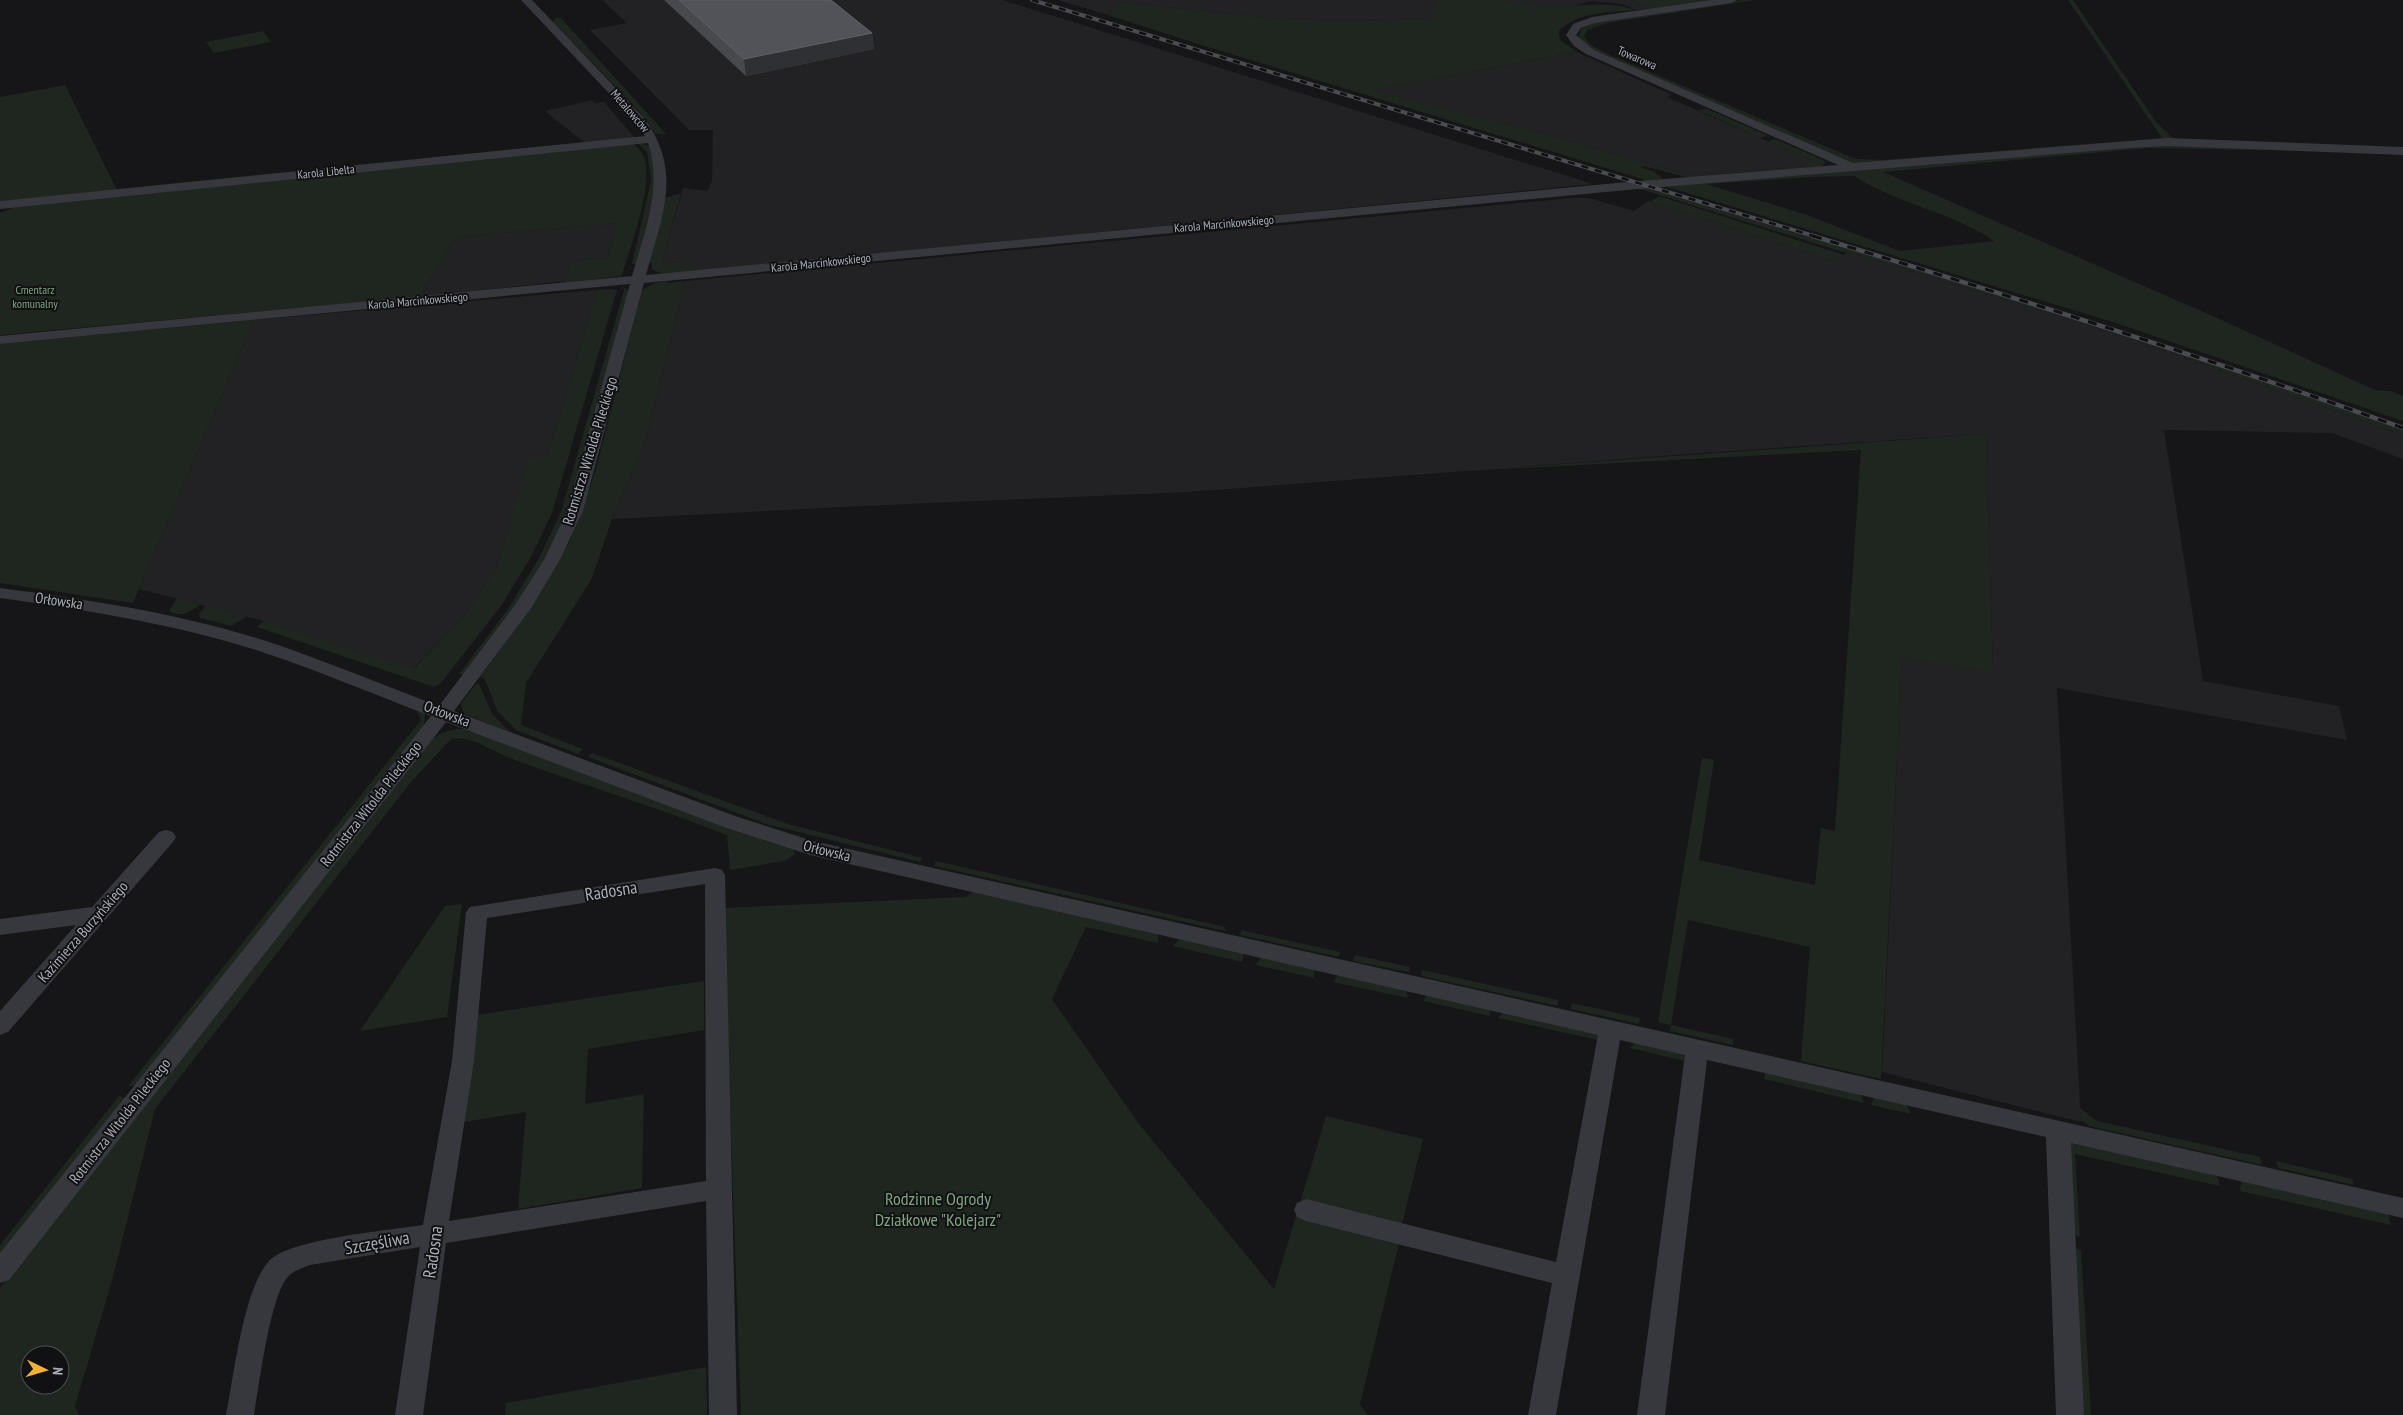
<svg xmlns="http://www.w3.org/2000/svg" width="2403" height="1415" viewBox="0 0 2403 1415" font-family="'PT Sans Narrow',sans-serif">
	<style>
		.built { fill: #222225 }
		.green { fill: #1e261f; fill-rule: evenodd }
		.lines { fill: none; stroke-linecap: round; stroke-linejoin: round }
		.minor { fill: #37383d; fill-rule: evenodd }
		.rail-far1-casing { stroke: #4a4c52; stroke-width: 4 }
		.rail-casing { stroke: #4a4c52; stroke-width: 4.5 }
		.rail-far1 { stroke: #111113; stroke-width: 2.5; stroke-dasharray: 7; stroke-linecap: butt }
		.rail { stroke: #111113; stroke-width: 3; stroke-dasharray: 9; stroke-linecap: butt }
		.wall { fill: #47494d }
		.shaded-wall { fill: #2f3033 }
		.building { fill: #525359; stroke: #5f6168 }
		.labels { text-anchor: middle; stroke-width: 4; stroke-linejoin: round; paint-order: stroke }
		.far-street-label { font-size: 12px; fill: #a8adb8; stroke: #111113 }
		.far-park-label { font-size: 12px; fill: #7fa381; stroke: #111113 }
		.street-label { font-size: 15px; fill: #a8adb8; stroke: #111113 }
		.near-street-label { font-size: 18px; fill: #a8adb8; stroke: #111113 }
		.near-park-label { font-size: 18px; fill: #7fa381; stroke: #111113 }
	</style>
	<rect width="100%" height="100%" fill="#161618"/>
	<path class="built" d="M 602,0 L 1002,0 L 1593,184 L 696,271 L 683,263 L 662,262 L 683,188 L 707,191 L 712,181 L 713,130 L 689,130 L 590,30 L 627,23 Z
		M 1058,0 L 1438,0 L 1432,19 L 1355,21 L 1278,19 L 1120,2 L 1108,15 Z
		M 1507,0 L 1632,0 L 1647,9 L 1635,10 L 1623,4 L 1591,1 L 1576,6 L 1556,7 L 1538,6 Z
		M 1577,52 L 1672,95 L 1667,97 L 1811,160 L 1808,166 L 1700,176 L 1683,174 L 1537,131 L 1372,90 Z
		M 592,100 L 595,103 L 604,102 L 635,138 L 585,143 L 545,111 Z
		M 1572,198 L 1589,198 L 1634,211 L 1648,201 L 1833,261 L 1849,252 L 2121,335 L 2403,435 L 2403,459 L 2332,433 L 2164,430 L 2203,681 L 2339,706 L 2347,740 L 2057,688 L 2081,1122 L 1882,1072 L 1902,656 L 1993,673 L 1986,434 L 1716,452 L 1188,492 L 863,506 L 612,519 L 646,439 L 685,281 Z
		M 617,223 L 608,258 L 572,261 L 570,262 L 566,281 L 419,297 L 456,237 Z
		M 597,290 L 547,456 L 510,523 L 496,569 L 464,617 L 413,668 L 264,621 L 139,589 L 254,320 Z"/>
	<path class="green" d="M 1437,0 C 1460,0 1484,0 1506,0 C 1521,1 1534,6 1548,6 C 1578,7 1607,0 1635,10 C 1610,13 1578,11 1559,31 L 1560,40 L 1577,52 L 1373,90 L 1537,131 L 1683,174 L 1700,176 L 1808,166 L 1810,160 L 1768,141 L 1775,139 L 1823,160 L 1825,163 L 1820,167 L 1690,178 L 1643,166 L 1641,168 L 1653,171 L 1663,179 L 1649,181 L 1198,44 L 1108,15 L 1120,2 L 1278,19 L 1355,21 L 1431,19 Z
		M 1632,0 L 1709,0 L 1647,9 Z
		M 1743,0 L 1754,0 L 1607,23 L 1587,30 L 1584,37 L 1591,45 L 1610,55 L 1846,155 L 1857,159 L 1884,160 L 2162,138 L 2068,0 L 2073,0 L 2156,122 L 2176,141 L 1875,165 L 1851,163 L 1591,49 L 1578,39 L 1581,29 L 1595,22 Z
		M 556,18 L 561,18 L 666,134 L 656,134 L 639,111 L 553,22 Z
		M 263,31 L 271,42 L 214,53 L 206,42 Z
		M 65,85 L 117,190 L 0,202 L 0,97 Z
		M 1707,109 L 1767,135 L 1761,138 L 1698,110 Z
		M 638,143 L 649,146 L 655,169 L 651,208 L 636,264 L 632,264 L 651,181 L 647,152 Z
		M 634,144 C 636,147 640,149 642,153 C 657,177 630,248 622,275 L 620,276 L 565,283 L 570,262 L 572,261 L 608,258 L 617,223 L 456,237 L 419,297 L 0,335 L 0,213 L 16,207 Z
		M 2151,144 L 2310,151 L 2148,148 L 1883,172 L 2215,317 L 2375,390 L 2390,391 L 2403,396 L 2403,421 L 2116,323 L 1661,185 ZM 1854,176 C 1898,204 1952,212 1994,241 L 1900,251 L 1804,214 L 1706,184 L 1814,177 Z
		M 1645,187 L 2123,333 L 2403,430 L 2403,435 L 2121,335 L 1849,252 L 1846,253 L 1637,188 Z
		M 681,193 L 662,262 L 683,263 L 694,267 L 696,271 L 662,273 L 652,270 L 652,264 L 649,262 L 665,198 Z
		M 1659,196 L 1844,255 L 1833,261 L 1651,202 Z
		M 667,281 L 667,283 L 685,281 L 646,439 L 612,519 L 591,580 L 526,683 L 521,725 L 583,749 L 578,754 L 516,730 L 498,712 L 484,678 L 480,677 L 537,599 L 569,543 L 580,517 L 596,469 L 642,290 L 655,283 Z
		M 622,286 L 628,290 L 629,294 L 568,511 L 547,558 L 516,608 L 465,675 L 459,674 L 508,609 L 539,558 L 561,512 L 624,290 Z
		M 611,289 L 617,290 L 616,293 L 552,513 L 531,557 L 501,606 L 441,683 L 434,687 L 257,627 L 264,621 L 414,668 L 464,617 L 496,569 L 529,458 L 547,456 L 597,290 Z
		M 254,320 L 133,603 L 0,583 L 0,344 Z
		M 1986,434 L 1993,673 L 1902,657 L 1881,1079 L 1801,1061 L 1810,947 L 1688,920 L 1671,1025 L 1733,1039 L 1733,1045 L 1670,1031 L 1671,1025 L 1658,1022 L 1702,758 L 1714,760 L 1699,860 L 1815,885 L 1821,828 L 1835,831 L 1861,450 L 1448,472 Z
		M 177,598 L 201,604 C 191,611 181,619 169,611 Z
		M 206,605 L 247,617 L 231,626 L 200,618 L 199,614 Z
		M 476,684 L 479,684 L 492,714 L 510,732 L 464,714 L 461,704 Z
		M 416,709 L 425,714 L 424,725 L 137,1086 L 128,1086 L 421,720 Z
		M 458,729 L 467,729 L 502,742 L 714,823 L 793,849 L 795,854 L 785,861 L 730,870 L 727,835 C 654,806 578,784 505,756 C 488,749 470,735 451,739 L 411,782 L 155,1109 L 113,1277 L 75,1406 L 79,1415 L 0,1415 L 0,1288 L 432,739 L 444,732 ZM 30,1355 L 60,1355 L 60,1385 L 30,1385 Z
		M 592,753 L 788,824 L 923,858 L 920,862 L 766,824 L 588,757 Z
		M 936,861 L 1225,927 L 1225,931 L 934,866 Z
		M 973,892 L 1158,932 L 1158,943 L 1086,927 L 1052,999 L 1139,1124 L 1274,1289 L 1296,1216 L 1399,1243 L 1360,1404 L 1368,1415 L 741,1415 L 723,908 L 965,897 Z
		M 462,904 L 447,1017 L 360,1031 L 445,906 Z
		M 1241,930 L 1340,952 L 1339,957 L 1240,935 Z
		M 1180,938 L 1244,952 L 1242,962 L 1173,946 Z
		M 1355,955 L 1410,967 L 1409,972 L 1353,961 Z
		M 1262,957 L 1314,969 L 1314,978 L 1255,965 Z
		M 1422,970 L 1558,1000 L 1558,1006 L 1421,976 Z
		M 1339,974 L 1406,989 L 1408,998 L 1333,982 Z
		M 704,981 L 704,1030 L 588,1049 L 585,1104 L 644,1094 L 642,1188 L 518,1209 L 526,1112 L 464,1122 L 476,1015 Z
		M 1427,995 L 1490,1010 L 1490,1016 L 1423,1001 Z
		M 1572,1003 L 1640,1018 L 1639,1024 L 1571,1009 Z
		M 1503,1012 L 1598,1033 L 1598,1040 L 1498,1018 Z
		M 1637,1041 L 1684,1052 L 1685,1061 L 1630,1048 Z
		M 1766,1071 L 1860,1092 L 1864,1103 L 1764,1079 Z
		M 119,1096 L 127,1098 L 0,1256 L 0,1245 Z
		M 1874,1097 L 1906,1104 L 1911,1114 L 1871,1105 Z
		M 2080,1108 L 2097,1121 L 2260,1157 L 2262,1165 L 2089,1126 L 2081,1120 Z
		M 1326,1116 L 1423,1139 L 1401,1228 L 1300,1203 Z
		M 2073,1141 L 2213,1172 L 2218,1178 L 2220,1186 L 2075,1154 L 2080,1237 L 2071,1234 L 2069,1143 Z
		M 2276,1161 L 2353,1179 L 2354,1185 L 2278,1168 Z
		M 2248,1181 L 2387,1211 L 2391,1225 L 2240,1191 L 2241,1182 Z
		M 2071,1248 L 2081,1250 L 2091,1415 L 2080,1415 Z
		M 706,1367 L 707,1415 L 505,1415 L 506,1403 Z"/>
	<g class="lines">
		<path class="minor" d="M 521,0 L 532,0 L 645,119 C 683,173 662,216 646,275 L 1627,182 L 1838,165 L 1586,54 L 1574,46 L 1566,35 L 1573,24 L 1592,17 L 1710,0 L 1737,0 L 1732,3 L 1594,23 L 1581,28 L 1576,35 L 1594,50 L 1853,163 L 2168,138 L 2403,147 L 2403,155 L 2168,146 L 2129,148 L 1627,190 L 644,283 L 583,511 L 561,558 L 532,607 L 454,711 L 738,817 L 813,841 L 2403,1198 L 2403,1218 L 2071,1143 L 2084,1415 L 2056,1415 L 2046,1137 L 1707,1060 L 1665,1415 L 1637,1415 L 1685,1055 L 1620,1040 L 1556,1415 L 1528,1415 L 1552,1283 L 1306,1221 L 1297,1217 L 1294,1210 L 1297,1203 L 1306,1199 L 1556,1262 L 1598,1035 L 810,855 L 724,827 L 446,722 L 9,1280 L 0,1283 L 0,1253 L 431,716 C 373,694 315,669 256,650 C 173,624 86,610 0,598 L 0,588 C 91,600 184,614 272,643 C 328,662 383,685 439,706 L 515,605 L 545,558 L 567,511 L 630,284 L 0,344 L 0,336 L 632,276 C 644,233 663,188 648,143 L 0,209 L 0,201 L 645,136 L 637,123 Z
			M 166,830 L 173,832 L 176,837 L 173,842 L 8,1032 L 0,1035 L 0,1011 L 76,925 L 0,935 L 0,919 L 92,907 L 159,832 Z
			M 715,868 L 722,870 L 725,875 L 737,1415 L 709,1415 L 706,1201 L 446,1243 L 423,1415 L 395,1415 L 420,1247 L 310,1265 C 302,1268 292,1271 287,1278 C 270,1298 259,1386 254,1415 L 226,1415 C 234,1376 243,1290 269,1261 C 289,1239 391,1230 423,1225 L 452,1061 L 466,912 L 470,907 ZM 705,884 L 706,1181 L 449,1221 L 474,1061 L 487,918 Z"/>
		<defs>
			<path id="rail-far1" d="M 1032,0 L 1817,237"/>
			<path id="rail" d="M 1813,236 C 2011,296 2208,358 2403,428"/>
		</defs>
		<use href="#rail-far1" class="rail-far1-casing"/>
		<use href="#rail" class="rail-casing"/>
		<use href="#rail-far1" class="rail-far1"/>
		<use href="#rail" class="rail"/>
	</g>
	<path class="wall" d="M 664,0 L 831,0 L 872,33 L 874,49 L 746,76 Z"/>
	<path class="shaded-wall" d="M 872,33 L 874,49 L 746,76 L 744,59 Z"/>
	<path class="building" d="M 679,0 L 831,0 L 872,33 L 744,59 Z"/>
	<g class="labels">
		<g class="far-street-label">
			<text transform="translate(1637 58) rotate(23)" y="4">Towarowa</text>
			<text transform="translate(630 111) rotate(49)" y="4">Metalowców</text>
			<text transform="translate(326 172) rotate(-6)" y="4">Karola Libelta</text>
			<text transform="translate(1224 224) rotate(-5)" y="4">Karola Marcinkowskiego</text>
			<text transform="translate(821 263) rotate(-6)" y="4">Karola Marcinkowskiego</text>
			<text transform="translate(418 301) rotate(-5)" y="4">Karola Marcinkowskiego</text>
		</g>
		<g class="far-park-label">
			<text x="35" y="294">Cmentarz<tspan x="35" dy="14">komunalny</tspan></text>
		</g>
		<g class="street-label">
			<text transform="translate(590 451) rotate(-73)" y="5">Rotmistrza Witolda Pileckiego</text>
			<text transform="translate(59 601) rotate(8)" y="5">Orłowska</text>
			<text transform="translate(447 714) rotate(21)" y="5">Orłowska</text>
			<text transform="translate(371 804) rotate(-52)" y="5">Rotmistrza Witolda Pileckiego</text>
			<text transform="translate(827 851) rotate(14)" y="5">Orłowska</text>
			<text transform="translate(83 932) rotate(-49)" y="5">Kazimierza Burzyńskiego</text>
			<text transform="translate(120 1121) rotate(-52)" y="5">Rotmistrza Witolda Pileckiego</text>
		</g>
		<g class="near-street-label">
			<text transform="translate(611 891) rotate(-9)" y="6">Radosna</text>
			<text transform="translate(377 1243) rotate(-10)" y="6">Szczęśliwa</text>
			<text transform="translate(433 1252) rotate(-82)" y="6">Radosna</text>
		</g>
		<g class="near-park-label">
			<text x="938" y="1205">Rodzinne Ogrody<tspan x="938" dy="21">Działkowe "Kolejarz"</tspan></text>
		</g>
	</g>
	<g transform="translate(45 1370) rotate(95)"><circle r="24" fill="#111113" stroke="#4d4f55"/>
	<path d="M0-4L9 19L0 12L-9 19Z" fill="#f2b134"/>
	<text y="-8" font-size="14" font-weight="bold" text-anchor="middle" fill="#a8adb8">N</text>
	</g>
</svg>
